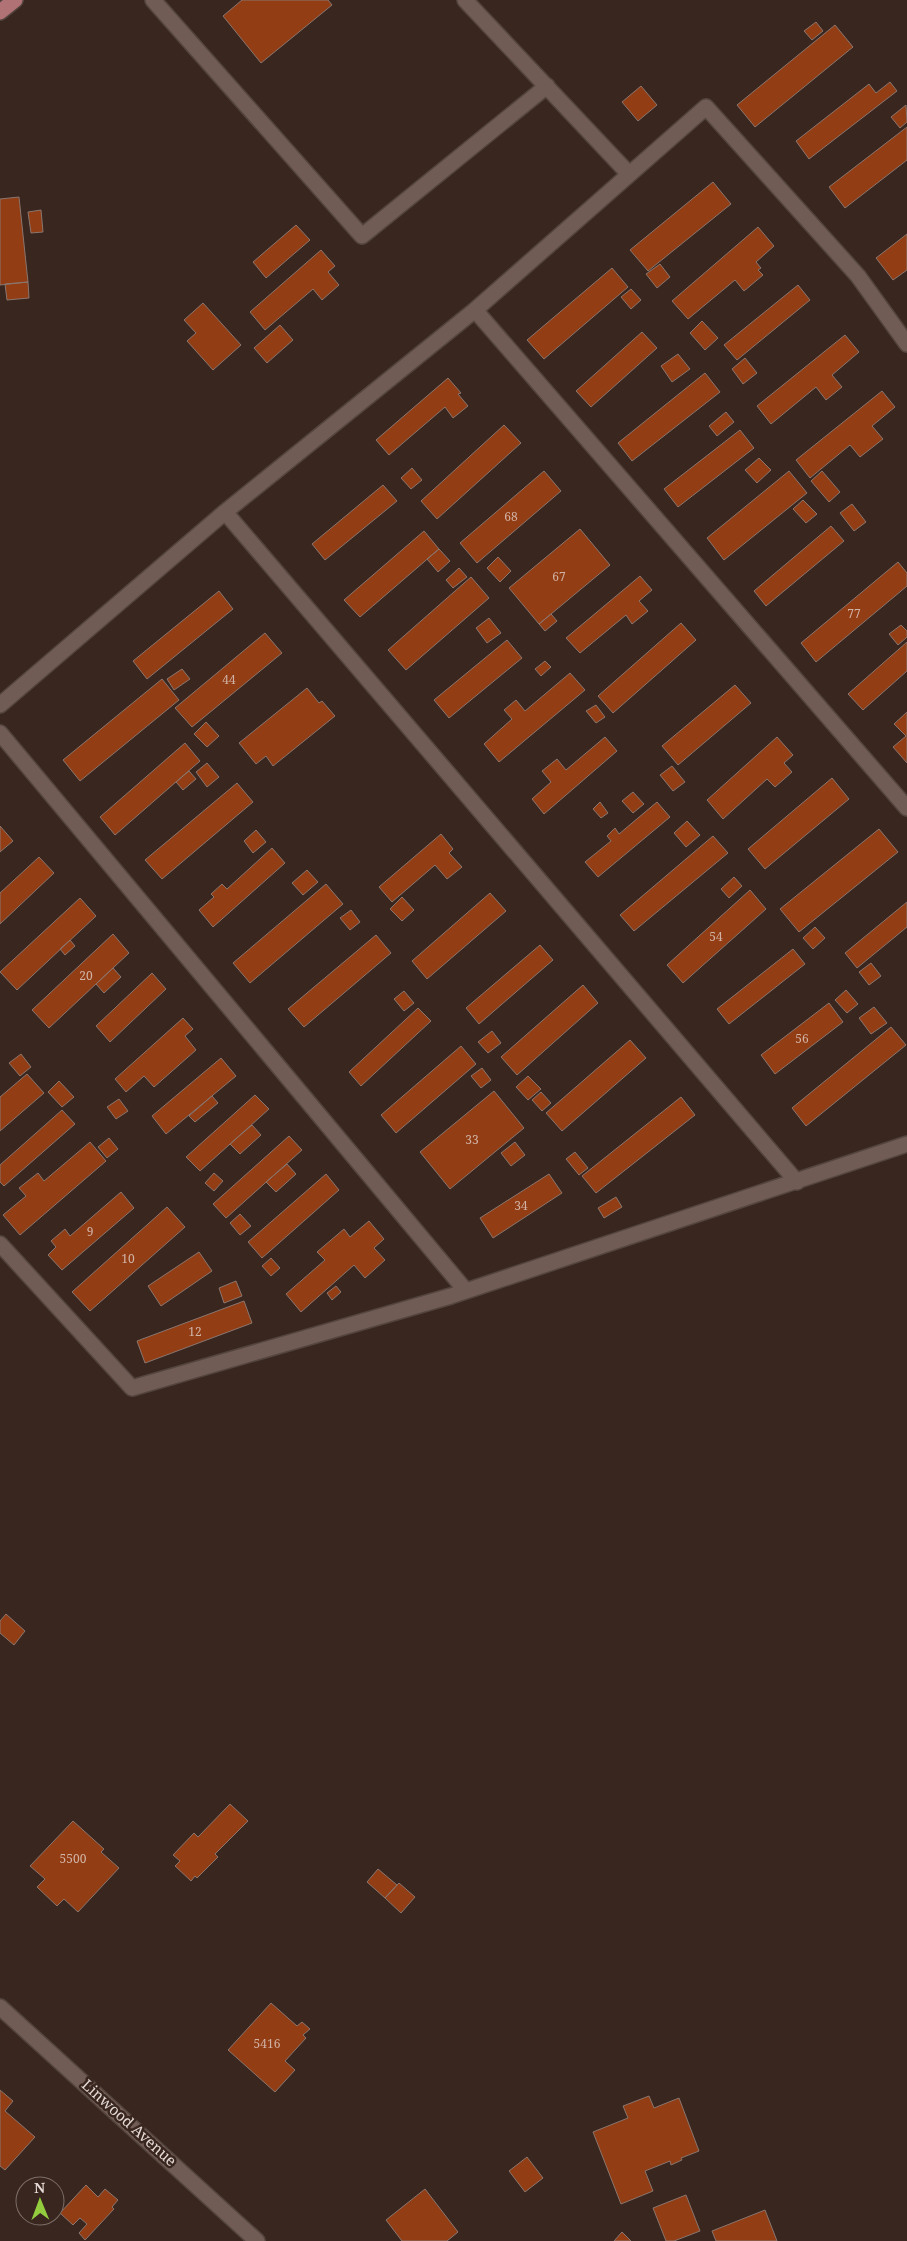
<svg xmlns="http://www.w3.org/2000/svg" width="907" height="2241" viewBox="0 0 907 2241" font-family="'Noto Serif',serif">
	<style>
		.building { fill: #923d14; stroke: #8b766e }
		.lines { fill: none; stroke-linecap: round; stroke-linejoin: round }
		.minor-casing { stroke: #53443e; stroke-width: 18 }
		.major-casing { stroke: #53443e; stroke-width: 18 }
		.minor { stroke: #705c54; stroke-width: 15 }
		.major { stroke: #b17276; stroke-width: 15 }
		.labels { text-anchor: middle; stroke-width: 5; stroke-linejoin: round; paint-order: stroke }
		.number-label { font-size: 12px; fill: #d1b3a6 }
		.street-label { font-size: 15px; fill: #e6dad6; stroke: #38261f }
	</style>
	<rect width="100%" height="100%" fill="#38261f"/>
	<path class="building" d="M 242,0 L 328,0 L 332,5 L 261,63 L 223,16 Z
		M 816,22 L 823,31 L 812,40 L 804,31 Z
		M 835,25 L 853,47 L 755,127 L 737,105 Z
		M 890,82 L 897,91 L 809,159 L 796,141 L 869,84 L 876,93 Z
		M 641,86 L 657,105 L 638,121 L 622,102 Z
		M 906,105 L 907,122 L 900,128 L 891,117 Z
		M 907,127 L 907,160 L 845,208 L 829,187 Z
		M 713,182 L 731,204 L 648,271 L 630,250 Z
		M 19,197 L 28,282 L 0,285 L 0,199 Z
		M 41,210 L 43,232 L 31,233 L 28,212 Z
		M 296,225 L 310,240 L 266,278 L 253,262 Z
		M 758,227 L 774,246 L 756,262 L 761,268 L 758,270 L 763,275 L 744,291 L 735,280 L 688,319 L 672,301 Z
		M 907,234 L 907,270 L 893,280 L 876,258 Z
		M 321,250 L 335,266 L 328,272 L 339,285 L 322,300 L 313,289 L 265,330 L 250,312 Z
		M 660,264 L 670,277 L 657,288 L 646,274 Z
		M 612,268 L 628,287 L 544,359 L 527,340 Z
		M 28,282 L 29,298 L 7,300 L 5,284 Z
		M 798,285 L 810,300 L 737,360 L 724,345 Z
		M 631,289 L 641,300 L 631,309 L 621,297 Z
		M 203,303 L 241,345 L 213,370 L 187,341 L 196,333 L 184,320 Z
		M 702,321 L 718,338 L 705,350 L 690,333 Z
		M 280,325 L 293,340 L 267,363 L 254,348 Z
		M 642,332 L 657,348 L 591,407 L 576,391 Z
		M 845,335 L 859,352 L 832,375 L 842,387 L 826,400 L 816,387 L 771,424 L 757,406 Z
		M 678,354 L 690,369 L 672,382 L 661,366 Z
		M 745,358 L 757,373 L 743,384 L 732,369 Z
		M 705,373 L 720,392 L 632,461 L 618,443 Z
		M 448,378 L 461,393 L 458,394 L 468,406 L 453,418 L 445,407 L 389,455 L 376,440 Z
		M 882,391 L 895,407 L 872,426 L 883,439 L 860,457 L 850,445 L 810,478 L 796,460 Z
		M 726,412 L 734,422 L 717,436 L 709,426 Z
		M 504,425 L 521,443 L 437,519 L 421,501 Z
		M 740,430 L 754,448 L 678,507 L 664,489 Z
		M 759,458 L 771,470 L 757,483 L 745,470 Z
		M 412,468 L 422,480 L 411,489 L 401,478 Z
		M 544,471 L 561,491 L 477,563 L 460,543 Z
		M 789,471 L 807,493 L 724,560 L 707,538 Z
		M 822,471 L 840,492 L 829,502 L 811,481 Z
		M 383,485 L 397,501 L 325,560 L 312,544 Z
		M 803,500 L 817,514 L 806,523 L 793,509 Z
		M 852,504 L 866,522 L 854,531 L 840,513 Z
		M 831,526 L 844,541 L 766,606 L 754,591 Z
		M 580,529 L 610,565 L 539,624 L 509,588 Z
		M 424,531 L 439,549 L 360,617 L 344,600 Z
		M 439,549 L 450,561 L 438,572 L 427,559 Z
		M 498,557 L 511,571 L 500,582 L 487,568 Z
		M 898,562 L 907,573 L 907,586 L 816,662 L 801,643 Z
		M 459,568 L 467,577 L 453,588 L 446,580 Z
		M 640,576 L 652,590 L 639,601 L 648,611 L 632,624 L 626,615 L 580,653 L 566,638 Z
		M 471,577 L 489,598 L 406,670 L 388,650 Z
		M 219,591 L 233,609 L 147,679 L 133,661 Z
		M 551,614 L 557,621 L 545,631 L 539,624 Z
		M 489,618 L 501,633 L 487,643 L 476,628 Z
		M 681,623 L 696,640 L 613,713 L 598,696 Z
		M 901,625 L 907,631 L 907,637 L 898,645 L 889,634 Z
		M 265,633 L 282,653 L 192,727 L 175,708 Z
		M 507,640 L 522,658 L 449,718 L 434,700 Z
		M 907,642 L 907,671 L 863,710 L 848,694 Z
		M 545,661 L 551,667 L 541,676 L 535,669 Z
		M 182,669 L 190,679 L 174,690 L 167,679 Z
		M 570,673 L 585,690 L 499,762 L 484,744 L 512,719 L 504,710 L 516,700 L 525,711 Z
		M 162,679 L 179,700 L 80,781 L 63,760 Z
		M 735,685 L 751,703 L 678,765 L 662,746 Z
		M 307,688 L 319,703 L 322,701 L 335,716 L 273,766 L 266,756 L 256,764 L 239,743 Z
		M 596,705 L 605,717 L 596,723 L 586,711 Z
		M 907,712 L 907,763 L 893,747 L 906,736 L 894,724 Z
		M 206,722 L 219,736 L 207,747 L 194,734 Z
		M 605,737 L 617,751 L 544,814 L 532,799 L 551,782 L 542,771 L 557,759 L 566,770 Z
		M 777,737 L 793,755 L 784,763 L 792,772 L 775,787 L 767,779 L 723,819 L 707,800 Z
		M 185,743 L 200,761 L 115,835 L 100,817 Z
		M 207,763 L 219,777 L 207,787 L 196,772 Z
		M 672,766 L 685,782 L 673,791 L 660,775 Z
		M 189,771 L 196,779 L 183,790 L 176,782 Z
		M 832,778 L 849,799 L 765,869 L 748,849 Z
		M 237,783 L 253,802 L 162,879 L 145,860 Z
		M 633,792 L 644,804 L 633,813 L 622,801 Z
		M 600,802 L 608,813 L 601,818 L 593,809 Z
		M 657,802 L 670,817 L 598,877 L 585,862 L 611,841 L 607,836 L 615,828 L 619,834 Z
		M 687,821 L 700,835 L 686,847 L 674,833 Z
		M 0,826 L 13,841 L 0,852 Z
		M 879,829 L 898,852 L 799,932 L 780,909 Z
		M 256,830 L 266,842 L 253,853 L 244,841 Z
		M 441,834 L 453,849 L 449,853 L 462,867 L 447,879 L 435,865 L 392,902 L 379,887 Z
		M 713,836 L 728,853 L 634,931 L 620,915 Z
		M 272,848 L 285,863 L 213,927 L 199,910 L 214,897 L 211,894 L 222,884 L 227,889 Z
		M 39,857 L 54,873 L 0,924 L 0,893 Z
		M 307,870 L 318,882 L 303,895 L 292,883 Z
		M 734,877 L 742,886 L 729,898 L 721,889 Z
		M 326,884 L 343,904 L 250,983 L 233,963 Z
		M 750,890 L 766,909 L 683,983 L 667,965 Z
		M 490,893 L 506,911 L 427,979 L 412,961 Z
		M 402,897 L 414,910 L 402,921 L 390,909 Z
		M 80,898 L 96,916 L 17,990 L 0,972 Z
		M 907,902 L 907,927 L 857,968 L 845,953 Z
		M 351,910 L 360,922 L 350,930 L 340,918 Z
		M 815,927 L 825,938 L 813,949 L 803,938 Z
		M 113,934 L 129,953 L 49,1028 L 32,1010 Z
		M 376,935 L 391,953 L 304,1027 L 288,1009 Z
		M 70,940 L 75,946 L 65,955 L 60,949 Z
		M 540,945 L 553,960 L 479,1024 L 466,1008 Z
		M 793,949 L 805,964 L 729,1024 L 717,1009 Z
		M 871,963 L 881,976 L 869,985 L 859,972 Z
		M 113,968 L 121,977 L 104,993 L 96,984 Z
		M 152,973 L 166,989 L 110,1042 L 96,1026 Z
		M 583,985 L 598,1003 L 517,1075 L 501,1057 Z
		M 846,990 L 858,1004 L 847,1013 L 835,1000 Z
		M 404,991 L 414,1003 L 404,1011 L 394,999 Z
		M 829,1003 L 843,1022 L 775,1074 L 761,1055 Z
		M 874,1007 L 887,1023 L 871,1034 L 859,1018 Z
		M 418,1008 L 431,1021 L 361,1086 L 349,1072 Z
		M 183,1018 L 193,1029 L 185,1036 L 196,1050 L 154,1087 L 144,1076 L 126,1092 L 115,1079 Z
		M 891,1027 L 906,1045 L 806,1126 L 792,1108 Z
		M 492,1031 L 501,1043 L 488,1053 L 478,1042 Z
		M 630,1040 L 646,1058 L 562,1131 L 546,1113 Z
		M 461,1046 L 476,1064 L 396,1133 L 381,1115 Z
		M 21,1054 L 31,1067 L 20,1076 L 9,1063 Z
		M 221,1058 L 236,1076 L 166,1134 L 152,1116 Z
		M 482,1068 L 491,1080 L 481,1088 L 471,1076 Z
		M 27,1074 L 44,1093 L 0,1131 L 0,1097 Z
		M 528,1076 L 541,1089 L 528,1100 L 516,1087 Z
		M 59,1081 L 74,1097 L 62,1107 L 48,1092 Z
		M 494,1091 L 524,1128 L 450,1189 L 420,1152 Z
		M 541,1092 L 551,1103 L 542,1111 L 532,1100 Z
		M 255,1095 L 269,1109 L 200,1171 L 186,1157 Z
		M 212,1096 L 218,1103 L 195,1122 L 189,1116 Z
		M 681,1097 L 695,1115 L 596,1193 L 582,1176 Z
		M 119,1099 L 128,1111 L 116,1119 L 107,1107 Z
		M 62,1110 L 75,1124 L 4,1186 L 0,1182 L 0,1165 Z
		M 252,1125 L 261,1135 L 240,1154 L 230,1144 Z
		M 289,1136 L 302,1150 L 226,1218 L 213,1204 Z
		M 109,1138 L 118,1149 L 107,1158 L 98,1147 Z
		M 90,1142 L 106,1161 L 20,1235 L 3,1215 L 26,1196 L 19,1188 L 38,1173 L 44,1181 Z
		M 515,1142 L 525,1155 L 511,1166 L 501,1153 Z
		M 575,1152 L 588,1168 L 579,1175 L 566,1159 Z
		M 287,1164 L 296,1174 L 276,1192 L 266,1182 Z
		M 214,1173 L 223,1181 L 214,1191 L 205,1183 Z
		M 326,1174 L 339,1190 L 262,1258 L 248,1242 Z
		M 549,1174 L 562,1193 L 493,1238 L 480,1218 Z
		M 121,1192 L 134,1208 L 62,1270 L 48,1255 L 56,1247 L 51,1241 L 65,1229 L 70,1236 Z
		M 616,1197 L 622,1207 L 604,1218 L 598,1208 Z
		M 167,1207 L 185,1227 L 90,1311 L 72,1292 Z
		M 240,1214 L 251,1226 L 240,1235 L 230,1223 Z
		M 369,1221 L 384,1239 L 374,1248 L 385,1260 L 365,1278 L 354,1265 L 301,1312 L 286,1294 L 325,1260 L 317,1252 L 344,1229 L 350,1237 Z
		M 199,1252 L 212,1271 L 161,1306 L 148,1286 Z
		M 271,1258 L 280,1268 L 271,1276 L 262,1266 Z
		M 236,1281 L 242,1296 L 224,1303 L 219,1288 Z
		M 336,1286 L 341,1292 L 332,1300 L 327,1293 Z
		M 244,1301 L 252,1323 L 145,1363 L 137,1341 Z
		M 6,1614 L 25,1631 L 14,1645 L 0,1633 L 0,1621 Z
		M 230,1804 L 248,1821 L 215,1854 L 218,1857 L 197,1878 L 195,1876 L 191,1881 L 175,1866 L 180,1861 L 173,1855 L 194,1833 L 198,1837 Z
		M 73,1821 L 104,1849 L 101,1852 L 119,1868 L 78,1912 L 64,1899 L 57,1906 L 37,1887 L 45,1879 L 30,1866 Z
		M 378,1869 L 397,1885 L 385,1898 L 367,1882 Z
		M 399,1883 L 415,1897 L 401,1913 L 385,1898 Z
		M 271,2003 L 297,2026 L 302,2022 L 310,2029 L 303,2035 L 306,2038 L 285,2061 L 295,2070 L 275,2092 L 228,2050 Z
		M 0,2090 L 13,2101 L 5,2111 L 35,2137 L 5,2170 L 0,2166 Z
		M 649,2096 L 654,2108 L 679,2098 L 699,2151 L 681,2158 L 682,2160 L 671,2165 L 670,2161 L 645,2171 L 653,2191 L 621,2204 L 593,2132 L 628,2118 L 623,2106 Z
		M 527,2157 L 543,2178 L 525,2192 L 509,2171 Z
		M 86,2185 L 98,2197 L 105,2189 L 118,2200 L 112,2207 L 114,2209 L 85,2240 L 79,2233 L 87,2224 L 80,2218 L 73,2225 L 60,2213 Z
		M 425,2189 L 458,2232 L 447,2241 L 402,2241 L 386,2220 Z
		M 686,2195 L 700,2231 L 674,2241 L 666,2241 L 653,2208 Z
		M 765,2210 L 777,2241 L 716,2241 L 712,2231 Z
		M 622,2232 L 631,2241 L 614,2241 Z"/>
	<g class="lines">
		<defs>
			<path id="minor" d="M 153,0 L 362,236 L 547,86
				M 465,0 L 629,174
				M 475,310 L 907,808
				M 225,512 L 797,1182
				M 0,705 L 225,512 L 475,310 L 706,107 L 858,276 L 907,344
				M 0,733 L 466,1291
				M 0,1244 L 132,1388 L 451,1296 L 907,1144
				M 0,2007 L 257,2241"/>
			<path id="major" d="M 0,12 L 15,0"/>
		</defs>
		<use href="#minor" class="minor-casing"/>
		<use href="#major" class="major-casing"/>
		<use href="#minor" class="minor"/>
		<use href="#major" class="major"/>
	</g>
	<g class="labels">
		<g class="number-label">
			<text x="511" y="521">68</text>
			<text x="559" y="581">67</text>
			<text x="854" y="618">77</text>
			<text x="229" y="684">44</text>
			<text x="716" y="941">54</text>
			<text x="86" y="980">20</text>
			<text x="802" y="1043">56</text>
			<text x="472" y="1144">33</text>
			<text x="521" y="1210">34</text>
			<text x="90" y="1236">9</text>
			<text x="128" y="1263">10</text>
			<text x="195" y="1336">12</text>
			<text x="73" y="1863">5500</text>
			<text x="267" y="2048">5416</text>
		</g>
		<g class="street-label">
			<text transform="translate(129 2123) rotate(42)" y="5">Linwood Avenue</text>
		</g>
	</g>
	<g transform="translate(40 2201) rotate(359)"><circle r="24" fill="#38261f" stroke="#7e6e68"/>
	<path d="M0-4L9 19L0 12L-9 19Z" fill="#93cd3e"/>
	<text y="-8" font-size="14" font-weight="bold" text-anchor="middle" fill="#e6dad6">N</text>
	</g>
</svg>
